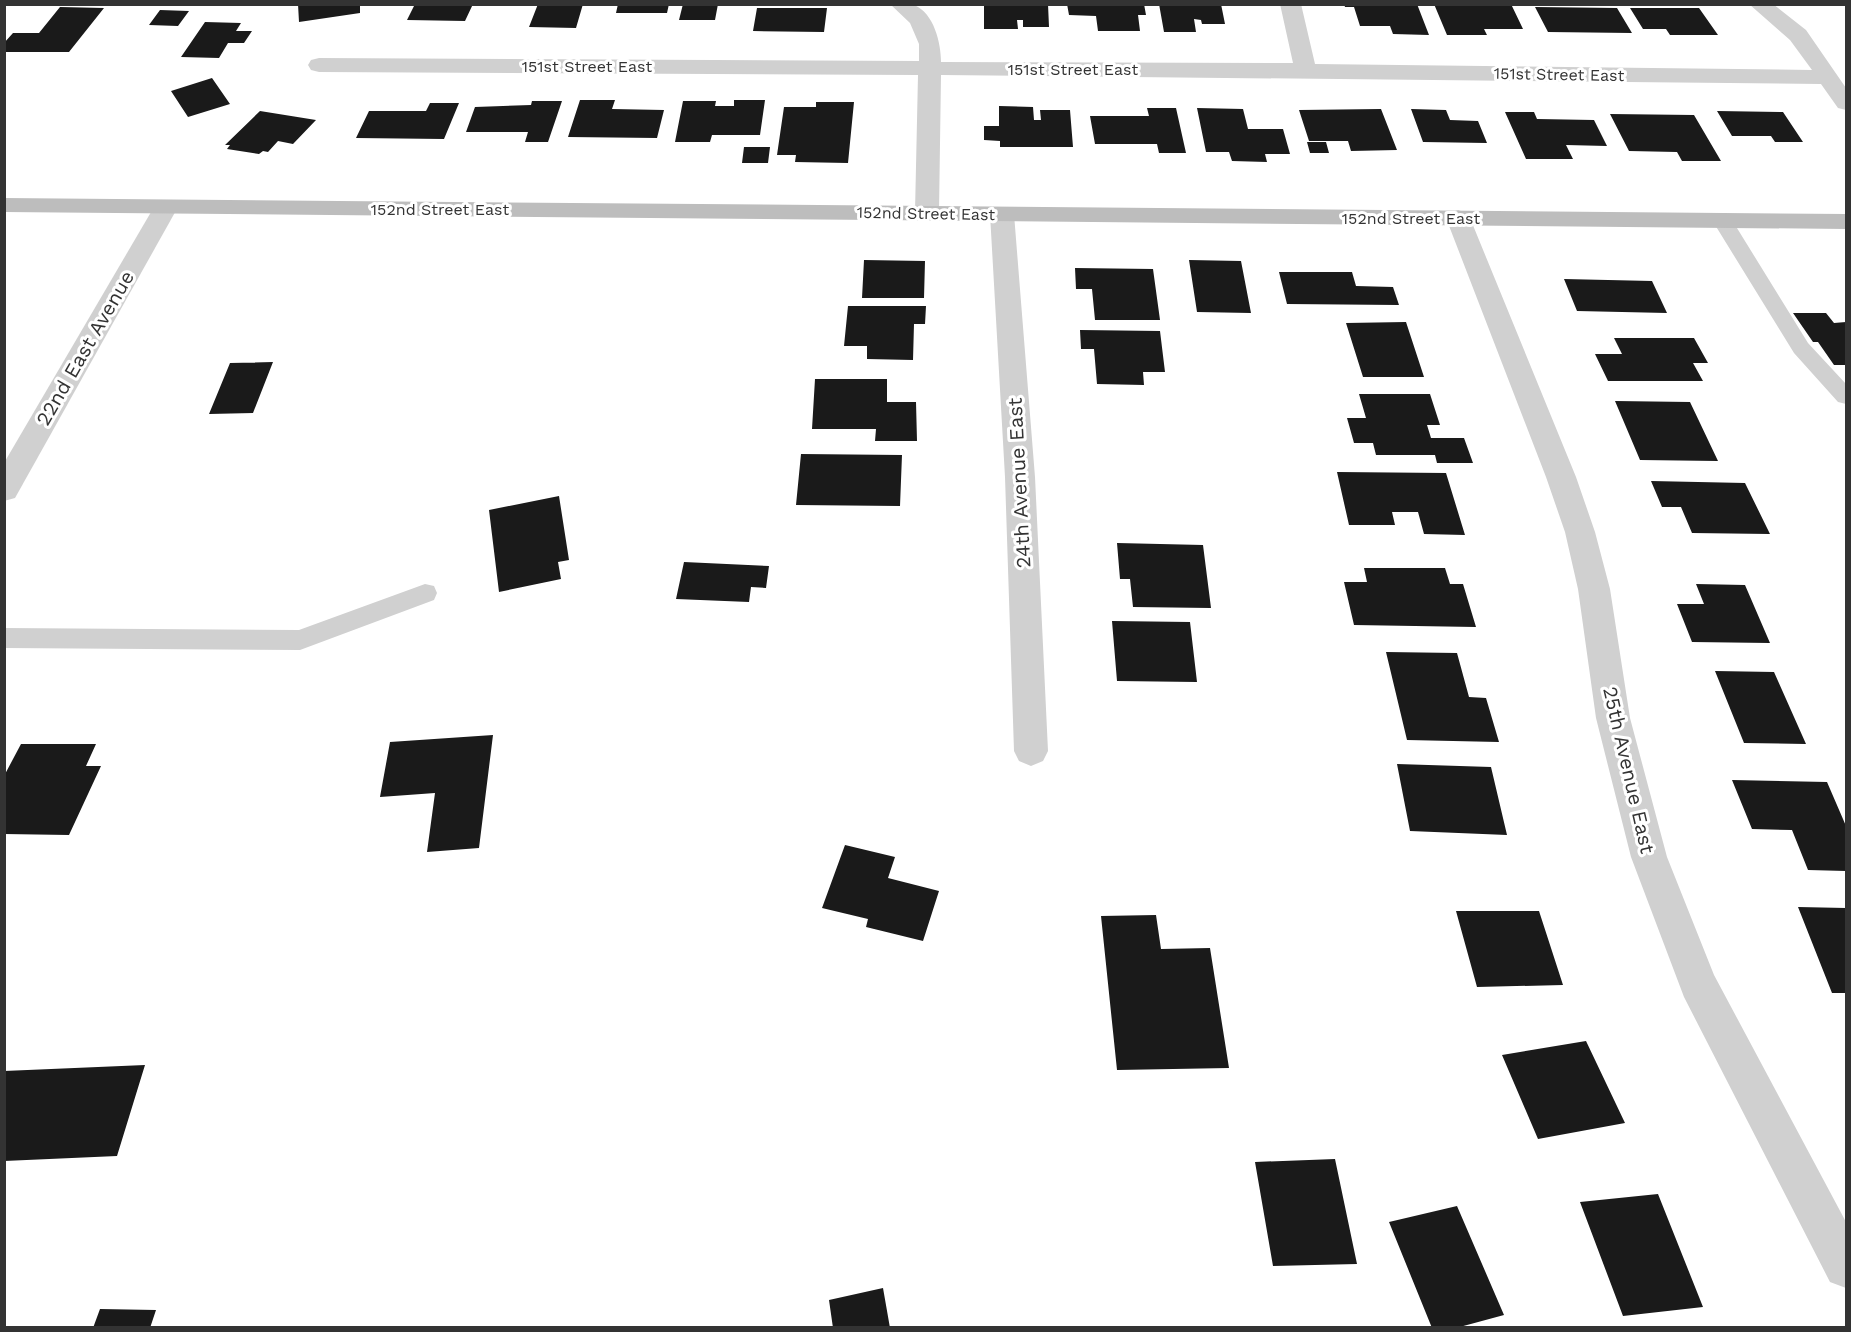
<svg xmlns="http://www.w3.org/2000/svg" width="1851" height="1332" viewBox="0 0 1851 1332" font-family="'Work Sans',sans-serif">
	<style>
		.building { fill: #1a1a1a }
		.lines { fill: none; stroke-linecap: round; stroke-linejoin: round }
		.service { fill: #d0d0d0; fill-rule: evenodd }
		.minor { fill: #d0d0d0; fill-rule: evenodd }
		.tertiary { fill: #d0d0d0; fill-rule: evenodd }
		.secondary { fill: #bdbdbd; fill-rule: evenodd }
		.labels { text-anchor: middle; stroke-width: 6; stroke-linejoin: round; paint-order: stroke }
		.far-street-label { font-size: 16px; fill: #333; stroke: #fff }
		.street-label { font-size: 20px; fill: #333; stroke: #fff }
	</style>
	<rect width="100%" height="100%" fill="#fff"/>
	<path class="building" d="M 298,4 L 360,4 L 360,13 L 299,22 Z
		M 415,4 L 473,4 L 465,21 L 407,20 Z
		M 538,4 L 583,4 L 576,28 L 529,27 Z
		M 618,4 L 669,4 L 667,13 L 616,13 Z
		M 683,4 L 718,4 L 715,20 L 679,20 Z
		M 984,4 L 1048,4 L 1049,27 L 1023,27 L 1023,20 L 1017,20 L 1018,29 L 984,29 Z
		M 1067,4 L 1144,4 L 1146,15 L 1138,15 L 1140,31 L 1098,31 L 1096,16 L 1069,15 Z
		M 1159,4 L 1221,4 L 1225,24 L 1202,24 L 1201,20 L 1194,19 L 1196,32 L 1164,32 Z
		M 1344,4 L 1417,4 L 1429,35 L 1393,34 L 1390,26 L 1360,26 L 1354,7 L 1345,7 Z
		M 1434,4 L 1511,4 L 1523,29 L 1484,29 L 1487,35 L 1447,35 Z
		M 60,7 L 104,8 L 69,52 L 4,52 L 4,43 L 13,33 L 39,33 Z
		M 1535,7 L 1617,8 L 1632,33 L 1548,32 Z
		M 757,8 L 827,8 L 824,32 L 753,31 Z
		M 1630,8 L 1699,8 L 1718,35 L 1670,35 L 1666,29 L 1643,29 Z
		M 160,10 L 189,11 L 178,26 L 149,25 Z
		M 205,22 L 241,23 L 236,31 L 252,31 L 244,43 L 228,43 L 219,58 L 181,57 Z
		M 212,78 L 230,104 L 188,117 L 171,91 Z
		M 580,100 L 615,100 L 612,109 L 664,110 L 657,138 L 568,137 Z
		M 734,100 L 765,100 L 760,135 L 712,135 L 710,142 L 675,142 L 683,101 L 716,101 L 715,106 L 734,106 Z
		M 532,101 L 562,101 L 548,142 L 525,142 L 528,132 L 466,132 L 475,107 L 531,105 Z
		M 816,102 L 854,102 L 848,163 L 795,162 L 796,155 L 777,155 L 784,107 L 816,107 Z
		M 430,103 L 459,103 L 444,139 L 356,138 L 369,111 L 426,111 Z
		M 999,106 L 1033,107 L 1034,120 L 1041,120 L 1040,110 L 1070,110 L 1073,147 L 1000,147 L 1000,141 L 984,140 L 984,126 L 999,126 Z
		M 1147,108 L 1176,108 L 1186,153 L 1159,153 L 1157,144 L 1095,144 L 1090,116 L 1149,116 Z
		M 1197,108 L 1243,109 L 1248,129 L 1283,129 L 1290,154 L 1265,154 L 1267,162 L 1232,161 L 1229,152 L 1206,152 Z
		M 1381,109 L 1397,150 L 1351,151 L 1348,141 L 1309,141 L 1299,110 Z
		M 1411,109 L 1446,110 L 1450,120 L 1478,121 L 1487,143 L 1423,142 Z
		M 260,111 L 316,120 L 293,144 L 278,141 L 268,152 L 263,151 L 259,154 L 227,149 L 230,145 L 225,145 Z
		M 1717,111 L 1783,112 L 1803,142 L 1775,142 L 1771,136 L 1732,136 Z
		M 1505,112 L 1534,112 L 1537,119 L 1594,120 L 1607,146 L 1566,145 L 1573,159 L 1526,159 Z
		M 1610,114 L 1694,115 L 1721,161 L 1682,161 L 1677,152 L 1629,151 Z
		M 1307,142 L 1326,142 L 1329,153 L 1310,153 Z
		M 744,147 L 770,147 L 768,163 L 742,163 Z
		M 864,260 L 925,261 L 924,298 L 862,298 Z
		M 1189,260 L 1241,261 L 1251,313 L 1197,312 Z
		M 1075,268 L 1153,269 L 1160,320 L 1095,320 L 1092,289 L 1076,289 Z
		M 1279,272 L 1352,272 L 1356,286 L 1393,287 L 1399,305 L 1287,304 Z
		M 1564,279 L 1652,281 L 1667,313 L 1577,311 Z
		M 848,306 L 926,306 L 925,324 L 914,324 L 913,360 L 867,359 L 867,346 L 844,346 Z
		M 1793,313 L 1826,313 L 1834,323 L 1846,322 L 1846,365 L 1834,365 L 1818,342 L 1813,342 Z
		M 1406,322 L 1424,377 L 1363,377 L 1346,323 Z
		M 1080,330 L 1160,331 L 1165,372 L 1143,372 L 1144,385 L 1097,384 L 1094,349 L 1081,349 Z
		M 1614,338 L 1694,338 L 1708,363 L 1693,363 L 1703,381 L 1608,381 L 1595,354 L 1622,354 Z
		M 273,362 L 253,413 L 209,414 L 230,363 Z
		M 815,379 L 887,379 L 887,402 L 916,402 L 917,441 L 875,441 L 876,429 L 812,429 Z
		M 1359,394 L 1430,394 L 1440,425 L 1427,425 L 1431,438 L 1464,438 L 1473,463 L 1437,463 L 1435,455 L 1376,455 L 1373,443 L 1354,443 L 1347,418 L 1366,418 Z
		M 1615,401 L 1690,402 L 1718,461 L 1640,460 Z
		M 801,454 L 902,455 L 900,506 L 796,505 Z
		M 1337,472 L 1446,473 L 1465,535 L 1424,534 L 1418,512 L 1392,512 L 1395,525 L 1349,525 Z
		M 1651,481 L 1745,483 L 1770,534 L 1692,533 L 1681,507 L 1662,507 Z
		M 559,496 L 569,560 L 558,562 L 561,579 L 499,592 L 489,510 Z
		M 1117,543 L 1203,545 L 1211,608 L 1133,607 L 1130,579 L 1120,579 Z
		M 684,562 L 769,566 L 766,588 L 751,587 L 749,602 L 676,599 Z
		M 1364,568 L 1445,568 L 1450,584 L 1463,584 L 1476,627 L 1354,625 L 1344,582 L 1367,582 Z
		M 1696,584 L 1745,585 L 1770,643 L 1692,642 L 1677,604 L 1704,604 Z
		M 1112,621 L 1190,622 L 1197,682 L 1117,681 Z
		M 1386,652 L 1457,653 L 1469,697 L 1486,698 L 1499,742 L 1407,740 Z
		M 1715,671 L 1774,672 L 1806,744 L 1744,743 Z
		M 493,735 L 479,848 L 427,852 L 435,793 L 380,797 L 390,742 Z
		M 21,744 L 96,744 L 86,766 L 101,766 L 69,835 L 4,834 L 4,776 Z
		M 1397,764 L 1491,767 L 1507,835 L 1410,831 Z
		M 1732,780 L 1827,782 L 1846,826 L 1846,871 L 1808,870 L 1792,830 L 1752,829 Z
		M 845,845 L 895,857 L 888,878 L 939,891 L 923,941 L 866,927 L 868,919 L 822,908 Z
		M 1798,907 L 1846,908 L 1846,993 L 1832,993 Z
		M 1456,911 L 1539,911 L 1563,985 L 1477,987 Z
		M 1156,915 L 1161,949 L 1210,948 L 1229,1068 L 1117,1070 L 1101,916 Z
		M 1586,1041 L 1625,1123 L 1538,1139 L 1502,1055 Z
		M 145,1065 L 117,1156 L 4,1161 L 4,1071 Z
		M 1335,1159 L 1357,1264 L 1273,1266 L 1255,1162 Z
		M 1658,1194 L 1703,1307 L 1623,1316 L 1580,1202 Z
		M 1457,1206 L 1504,1315 L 1456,1328 L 1432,1328 L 1389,1222 Z
		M 883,1288 L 890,1328 L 833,1328 L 829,1300 Z
		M 100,1309 L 156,1310 L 150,1328 L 93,1328 Z"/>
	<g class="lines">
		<path class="service" d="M 1722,214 L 1729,216 L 1732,220 L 1808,343 L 1846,384 L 1846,404 L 1838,402 L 1794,353 L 1712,220 L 1715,216 Z
			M 425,584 L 434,586 L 437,593 L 434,600 L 300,650 L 4,648 L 4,628 L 299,630 Z"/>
		<path class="minor" d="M 890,4 C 896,4 908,2 914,5 C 934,13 941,43 941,62 L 1293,63 L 1280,4 L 1301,4 L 1315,64 L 1812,70 L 1790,40 L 1749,4 L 1773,4 L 1806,30 L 1846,88 L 1846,110 L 1838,108 L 1821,84 L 941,75 L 939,212 L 936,217 L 927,219 L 918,217 L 915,212 L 918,75 L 319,72 L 311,70 L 308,65 L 311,60 L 319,58 L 919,61 L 919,44 L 910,23 Z
			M 1002,207 L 1011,209 L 1014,214 L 1035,477 L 1048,751 L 1043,761 L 1031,766 L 1019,761 L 1014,751 L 1005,477 L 990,214 L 993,209 Z
			M 1458,210 L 1467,213 L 1470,218 L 1576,477 L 1595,532 L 1610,589 L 1630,718 L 1667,857 L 1714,975 L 1846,1222 L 1846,1288 L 1830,1282 L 1684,997 L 1631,857 L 1596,718 L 1578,589 L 1565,532 L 1546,477 L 1446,218 L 1449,213 Z"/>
		<path class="tertiary" d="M 166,200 L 175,202 L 178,207 L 15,498 L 4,501 L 4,463 L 154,207 L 157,202 Z"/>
		<path class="secondary" d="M 4,198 L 1846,214 L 1846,229 L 4,212 Z"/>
	</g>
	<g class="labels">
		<g class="far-street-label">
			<text x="587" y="72">151st Street East</text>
			<text x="1073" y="75">151st Street East</text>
			<text transform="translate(1559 74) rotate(1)" y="6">151st Street East</text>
			<text x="440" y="215">152nd Street East</text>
			<text transform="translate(926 213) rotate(1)" y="6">152nd Street East</text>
			<text x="1411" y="224">152nd Street East</text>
		</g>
		<g class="street-label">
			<text transform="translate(85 348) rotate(-60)" y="7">22nd East Avenue</text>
			<text transform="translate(1019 483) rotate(-93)" y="7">24th Avenue East</text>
			<text transform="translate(1629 770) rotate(77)" y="7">25th Avenue East</text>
		</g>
	</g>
	<rect width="1851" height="1332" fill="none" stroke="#333333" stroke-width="12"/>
</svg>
